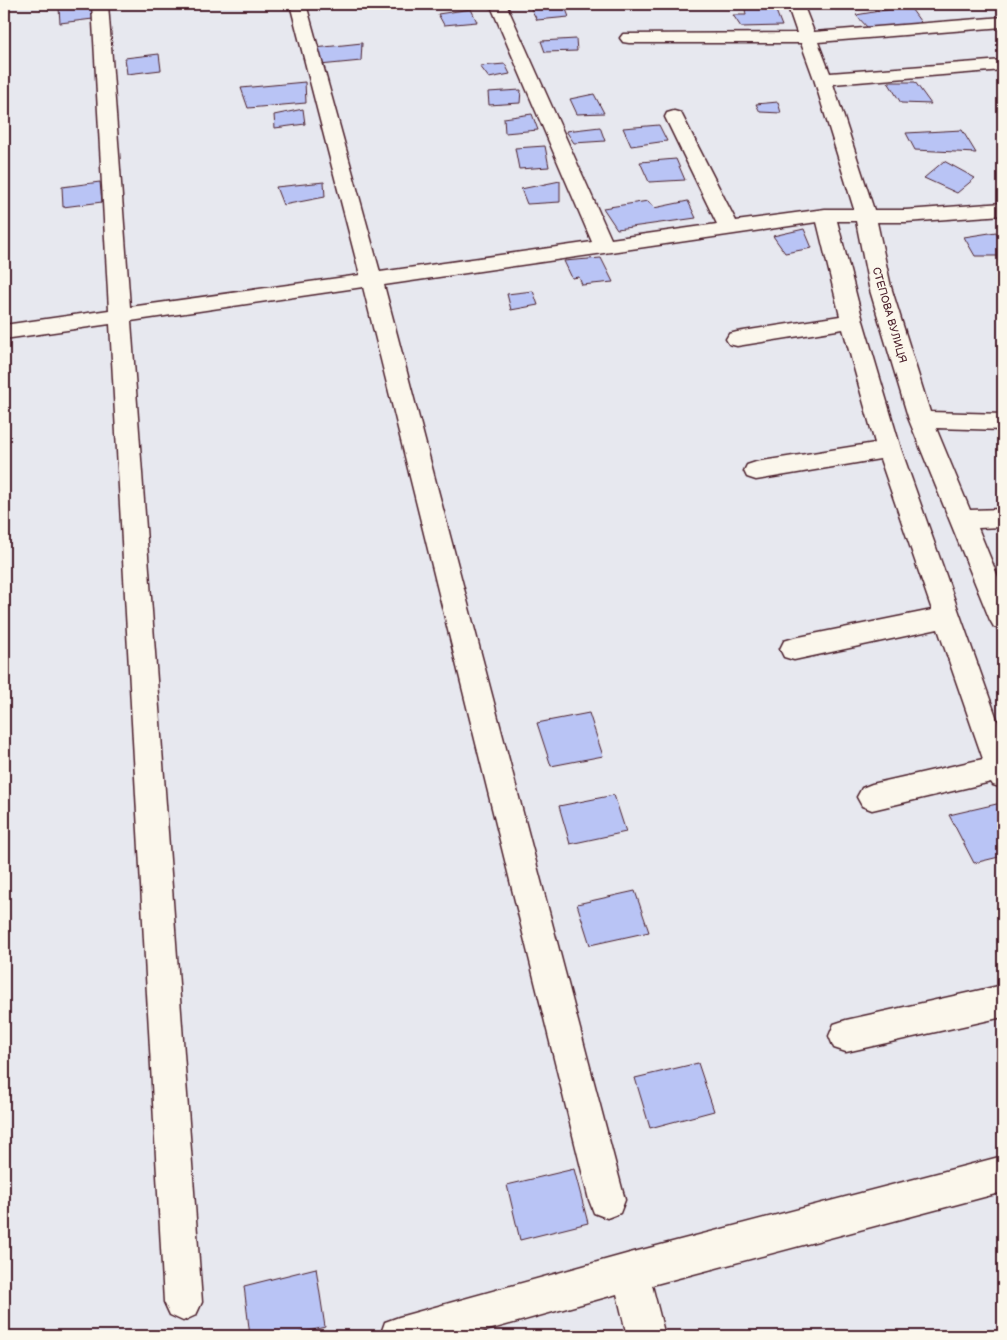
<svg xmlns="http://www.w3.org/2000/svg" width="1007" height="1340" viewBox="0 0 1007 1340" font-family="'Balsamiq Sans',sans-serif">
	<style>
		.building { fill: #b9c4f5; stroke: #4a1f2b }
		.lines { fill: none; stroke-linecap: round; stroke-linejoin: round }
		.minor-casing { stroke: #4a1f2b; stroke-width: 3 }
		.minor { fill: #fbf7ec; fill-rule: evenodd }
		.labels { text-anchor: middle; stroke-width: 4.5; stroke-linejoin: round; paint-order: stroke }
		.far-street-label { font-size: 11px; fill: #4a1f2b; stroke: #fbf7ec }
	</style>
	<rect width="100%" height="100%" fill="#e7e8ef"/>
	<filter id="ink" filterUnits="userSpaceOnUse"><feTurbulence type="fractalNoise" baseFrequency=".02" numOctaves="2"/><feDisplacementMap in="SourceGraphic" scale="10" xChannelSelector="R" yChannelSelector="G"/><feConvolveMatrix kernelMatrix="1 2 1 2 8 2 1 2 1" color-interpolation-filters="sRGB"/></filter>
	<g filter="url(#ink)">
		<path class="building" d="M 91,4 L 93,19 L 60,23 L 59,8 Z
			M 554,4 L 564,4 L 569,17 L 537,20 L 530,7 Z
			M 774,6 L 782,26 L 741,27 L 733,15 L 746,15 L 745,9 Z
			M 909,6 L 923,25 L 869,29 L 856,15 Z
			M 471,9 L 477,22 L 444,25 L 438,14 Z
			M 576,39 L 577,51 L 545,52 L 541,41 Z
			M 362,43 L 361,61 L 320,65 L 315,48 Z
			M 159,54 L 161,70 L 127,74 L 125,58 Z
			M 505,64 L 510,74 L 489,78 L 480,66 Z
			M 305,82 L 306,103 L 248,108 L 241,88 Z
			M 888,82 L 915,82 L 931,104 L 901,103 Z
			M 521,90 L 520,103 L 489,105 L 488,92 Z
			M 594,94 L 604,113 L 577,114 L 570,99 Z
			M 778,102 L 781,113 L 760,112 L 756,104 Z
			M 303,109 L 305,124 L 275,128 L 274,115 Z
			M 532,114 L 538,130 L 505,133 L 504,118 Z
			M 659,125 L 667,141 L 631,146 L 623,128 Z
			M 600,127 L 605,141 L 574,143 L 566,131 Z
			M 962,130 L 976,153 L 915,150 L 906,133 Z
			M 545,146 L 549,167 L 519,169 L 515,148 Z
			M 676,159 L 685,180 L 649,182 L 640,162 Z
			M 944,161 L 975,178 L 957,193 L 924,178 Z
			M 560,181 L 560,202 L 527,204 L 521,189 Z
			M 100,182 L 102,202 L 63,207 L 62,187 Z
			M 324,182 L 325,197 L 283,205 L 276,187 Z
			M 648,201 L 654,208 L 688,201 L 696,218 L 617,229 L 603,208 Z
			M 804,229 L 812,248 L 785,253 L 773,236 Z
			M 996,232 L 1003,244 L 1003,256 L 975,256 L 964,237 Z
			M 601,258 L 613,282 L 582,285 L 579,277 L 572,278 L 564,261 Z
			M 533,291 L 538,305 L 511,310 L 507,294 Z
			M 589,713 L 603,756 L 551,766 L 537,723 Z
			M 614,795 L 626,832 L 570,844 L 559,806 Z
			M 1001,803 L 1003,808 L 1003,856 L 974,863 L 949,815 Z
			M 635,891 L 649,932 L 590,945 L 577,904 Z
			M 698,1063 L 714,1111 L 650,1128 L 635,1078 Z
			M 574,1169 L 588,1223 L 520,1240 L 507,1185 Z
			M 316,1268 L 325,1327 L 288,1336 L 250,1336 L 244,1286 Z"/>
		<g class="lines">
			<defs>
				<path id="minor" d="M 92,4 L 108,4 L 130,307 L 360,275 L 290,4 L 306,4 L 380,272 L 592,242 L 490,4 L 506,4 L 611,239 L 717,224 L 665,117 L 667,113 L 674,111 L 681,113 L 683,117 L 736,221 L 825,209 L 854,209 L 814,79 L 801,43 L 629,43 L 623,42 L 620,38 L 623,34 L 797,33 L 787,4 L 803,4 L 814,32 L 1003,17 L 1003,27 L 818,42 L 830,73 L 1003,60 L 1003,70 L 833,84 L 874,210 L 906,210 L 1003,203 L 1003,215 L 906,222 L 877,222 L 891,287 L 930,412 L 1003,414 L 1003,430 L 936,428 L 970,510 L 1003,509 L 1003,527 L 978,528 L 1003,589 L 1003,630 L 994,627 L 990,620 L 909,420 L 869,287 L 856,221 L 837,221 L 863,321 L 901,449 L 1003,736 L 1003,788 L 993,785 L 991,782 L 872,810 L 862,806 L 857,797 L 862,788 L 872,784 L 983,759 L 938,629 L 794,660 L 784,657 L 780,649 L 784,641 L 794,638 L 932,610 L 880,459 L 756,480 L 747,477 L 744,471 L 747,465 L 756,462 L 875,443 L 843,329 L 737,346 L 729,344 L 726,339 L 729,334 L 737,332 L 840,316 L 817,222 L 384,285 L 625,1200 L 620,1213 L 607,1218 L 594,1213 L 589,1200 L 363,287 L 131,321 L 202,1302 L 196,1315 L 183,1321 L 170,1315 L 164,1302 L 110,324 L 4,339 L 4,325 L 109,310 Z
					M 1003,985 L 1003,1017 L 846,1052 L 834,1048 L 829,1036 L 834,1024 L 846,1020 Z
					M 1003,1156 L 1003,1192 L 652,1285 L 665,1336 L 627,1336 L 617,1294 L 467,1336 L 380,1336 L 385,1322 L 399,1317 L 630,1253 Z"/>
			</defs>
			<use href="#minor" class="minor-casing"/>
			<use href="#minor" class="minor"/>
		</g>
	</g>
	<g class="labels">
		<g class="far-street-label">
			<text transform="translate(890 315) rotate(74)" y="4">СТЕПОВА ВУЛИЦЯ</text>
		</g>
	</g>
	<rect width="1007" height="1340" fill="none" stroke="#fbf7ec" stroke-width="20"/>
	<rect x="10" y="10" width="987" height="1320" fill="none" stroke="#4a1f2b" stroke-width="2" filter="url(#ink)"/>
</svg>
